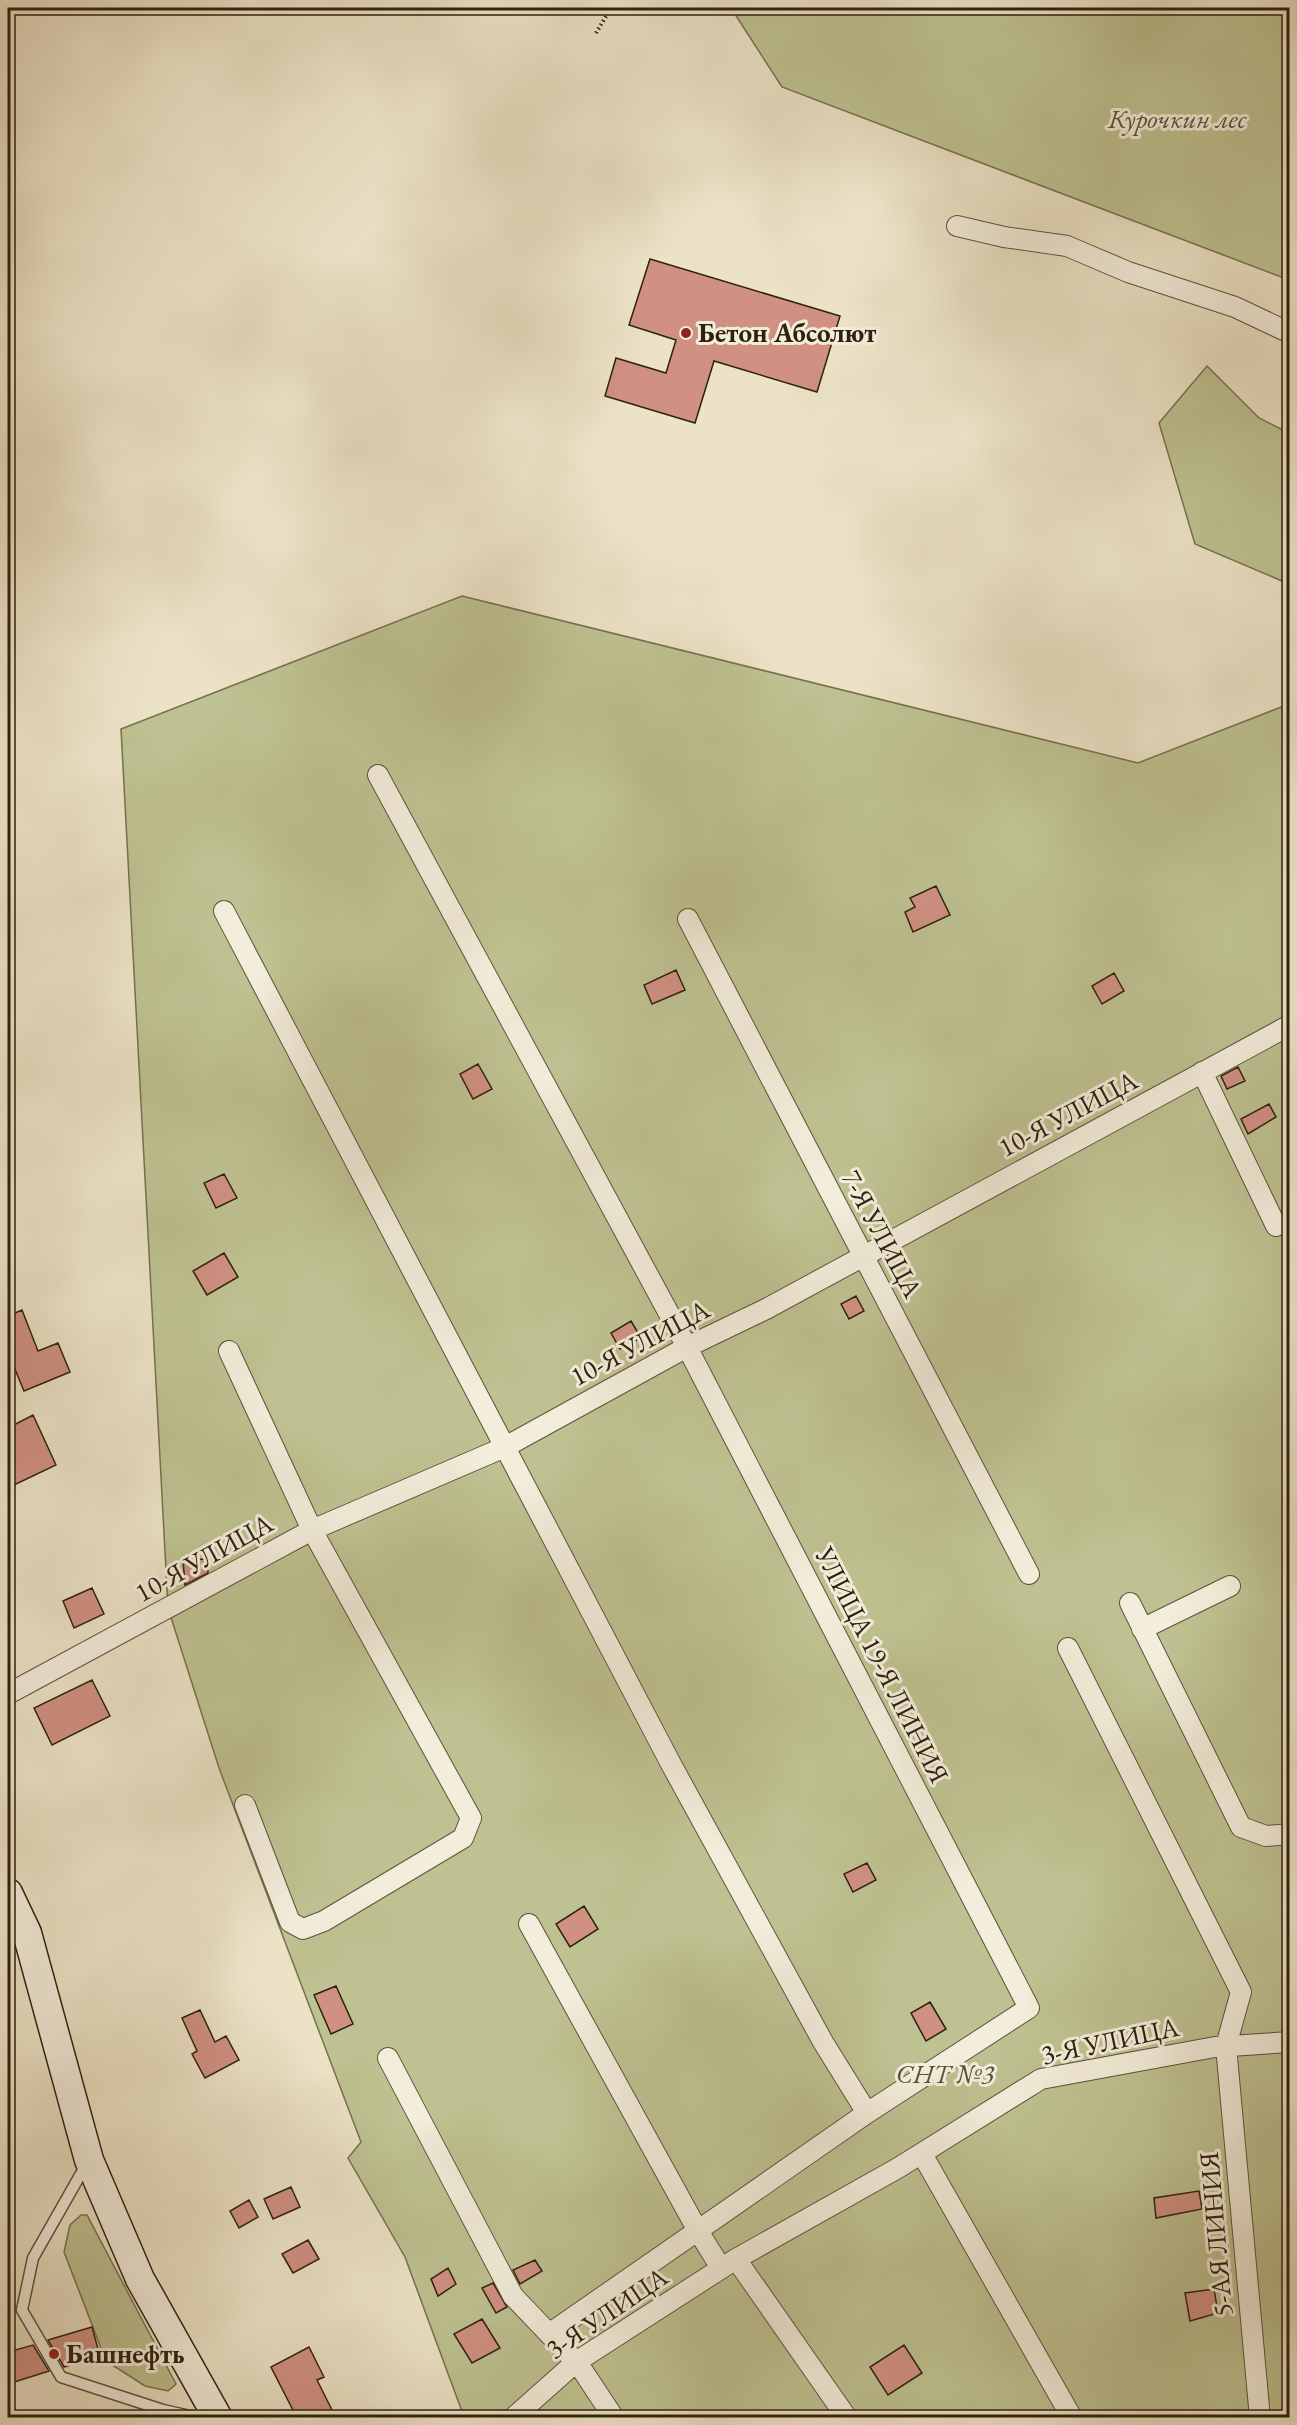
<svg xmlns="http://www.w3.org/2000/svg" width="1297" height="2425" viewBox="0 0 1297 2425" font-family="'EB Garamond',serif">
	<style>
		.green { fill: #bec191; stroke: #76714f; stroke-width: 1.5 }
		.building { fill: #d09183; stroke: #2e210d; stroke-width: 1.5 }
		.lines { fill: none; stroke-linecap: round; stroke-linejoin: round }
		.lane-casing { stroke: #5e523c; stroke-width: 13 }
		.street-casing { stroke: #5e523c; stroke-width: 22 }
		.secondary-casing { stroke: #2e210d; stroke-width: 31 }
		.path { stroke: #2e210d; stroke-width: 4; stroke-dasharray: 1.5 3; stroke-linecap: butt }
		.lane { stroke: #f3eddb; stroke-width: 10 }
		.street { stroke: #f3eddb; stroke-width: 20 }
		.secondary { stroke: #f3eddb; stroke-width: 28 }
		.poi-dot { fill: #8f2418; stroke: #f3eddb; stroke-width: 2 }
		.labels { text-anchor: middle; stroke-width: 6; stroke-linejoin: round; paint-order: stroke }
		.park-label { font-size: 27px; font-style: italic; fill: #595135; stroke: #f3eddb }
		.poi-label { font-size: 27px; font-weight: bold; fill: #2e210d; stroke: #f3eddb; text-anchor: start }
		.street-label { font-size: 27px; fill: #2e210d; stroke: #f3eddb }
	</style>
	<rect width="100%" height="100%" fill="#ece3c7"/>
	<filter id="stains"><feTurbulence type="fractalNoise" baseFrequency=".00333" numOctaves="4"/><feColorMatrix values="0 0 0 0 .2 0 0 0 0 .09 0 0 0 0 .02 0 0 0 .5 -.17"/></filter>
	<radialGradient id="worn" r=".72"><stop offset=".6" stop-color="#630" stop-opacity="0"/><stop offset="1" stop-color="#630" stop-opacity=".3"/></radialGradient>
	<path class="green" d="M 731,8 L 1289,8 L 1289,280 L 782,87 Z
		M 1207,366 L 1259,418 L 1289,433 L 1289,584 L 1195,544 L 1159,423 Z
		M 462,596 L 1138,763 L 1289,704 L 1289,2417 L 464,2417 L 405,2257 L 348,2158 L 361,2142 L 219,1768 L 168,1608 L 121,729 Z
		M 81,2215 L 87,2215 L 176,2384 L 168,2391 L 145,2386 L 106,2361 L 64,2252 L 70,2225 Z"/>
	<path class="building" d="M 650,259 L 840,316 L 817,392 L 714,361 L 695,423 L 605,396 L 616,358 L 666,373 L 676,340 L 629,325 Z
		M 936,886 L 950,915 L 913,932 L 905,912 L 915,907 L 910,898 Z
		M 676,970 L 685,990 L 652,1004 L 644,985 Z
		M 1114,973 L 1124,991 L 1102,1004 L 1092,986 Z
		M 478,1064 L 492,1089 L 473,1099 L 460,1074 Z
		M 1238,1067 L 1245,1081 L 1227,1089 L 1221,1076 Z
		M 1269,1104 L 1276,1117 L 1248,1134 L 1241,1119 Z
		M 224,1174 L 237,1198 L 216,1208 L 204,1183 Z
		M 224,1253 L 238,1277 L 207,1295 L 193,1271 Z
		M 856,1296 L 864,1311 L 849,1319 L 841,1304 Z
		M 22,1310 L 38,1351 L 58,1343 L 70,1372 L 24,1391 L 12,1362 L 15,1360 L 8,1341 L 8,1316 Z
		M 631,1321 L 641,1338 L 620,1349 L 611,1333 Z
		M 33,1415 L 56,1465 L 14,1485 L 8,1471 L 8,1428 Z
		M 207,1559 L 208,1573 L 185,1585 L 183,1560 Z
		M 92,1588 L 104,1614 L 74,1628 L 63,1601 Z
		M 92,1680 L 110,1716 L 52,1745 L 34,1708 Z
		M 867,1863 L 876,1880 L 853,1892 L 844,1874 Z
		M 584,1906 L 598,1929 L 570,1947 L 556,1924 Z
		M 336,1986 L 353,2024 L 331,2034 L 314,1995 Z
		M 930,2002 L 946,2029 L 926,2041 L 911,2013 Z
		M 200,2010 L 215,2042 L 226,2036 L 239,2060 L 205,2078 L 192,2054 L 197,2051 L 182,2018 Z
		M 291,2187 L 300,2207 L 273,2219 L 264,2199 Z
		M 1199,2191 L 1202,2209 L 1156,2218 L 1154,2198 Z
		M 249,2200 L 258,2217 L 239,2228 L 230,2211 Z
		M 308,2240 L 319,2259 L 293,2273 L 282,2254 Z
		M 535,2260 L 542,2271 L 520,2284 L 513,2270 Z
		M 448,2268 L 456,2284 L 438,2296 L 431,2279 Z
		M 493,2283 L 507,2307 L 496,2313 L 482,2288 Z
		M 1214,2289 L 1218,2313 L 1190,2321 L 1185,2293 Z
		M 482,2319 L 500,2348 L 472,2363 L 454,2334 Z
		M 92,2327 L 100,2356 L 64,2367 L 48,2340 Z
		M 33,2345 L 49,2371 L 8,2384 L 8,2352 Z
		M 904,2345 L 922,2373 L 888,2395 L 870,2367 Z
		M 309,2347 L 324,2377 L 317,2380 L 336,2418 L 297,2418 L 271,2367 Z"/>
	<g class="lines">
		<defs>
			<path id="lane" d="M 87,2163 L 33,2258 L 22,2310 L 61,2377 L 163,2410 L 199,2418"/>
			<path id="street" d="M 957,226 L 1004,237 L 1067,246 L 1128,272 L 1235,307 L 1290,333
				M 378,775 L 687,1347 L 1029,2008 L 867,2113 L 549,2334
				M 224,911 L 671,1764 L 823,2042 L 867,2113
				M 688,919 L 1029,1574
				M 1202,1072 L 1276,1226
				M 229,1351 L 312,1530 L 471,1818 L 463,1838 L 324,1921 L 303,1929 L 290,1922 L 245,1805
				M 1130,1603 L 1241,1827 L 1266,1836 L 1290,1834
				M 1142,1629 L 1230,1586
				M 1068,1648 L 1241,1992 L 1226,2046 L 1260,2418
				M 8,1694 L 312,1530 L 505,1447 L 687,1347 L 766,1309 L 1290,1025
				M 529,1924 L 698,2231 L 721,2268
				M 388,2058 L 513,2296 L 576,2362
				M 922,2154 L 1072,2418
				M 736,2259 L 847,2418
				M 577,2362 L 614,2418
				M 513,2418 L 576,2362 L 736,2259 L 898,2168 L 1041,2079 L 1215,2047 L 1290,2042"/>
			<path id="secondary" d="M 8,1893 L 27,1933 L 89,2160 L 140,2279 L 218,2418"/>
		</defs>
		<use href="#lane" class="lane-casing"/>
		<use href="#street" class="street-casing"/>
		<use href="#secondary" class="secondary-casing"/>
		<path class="path" d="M 596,33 L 611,8"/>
		<use href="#lane" class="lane"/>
		<use href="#street" class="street"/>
		<use href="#secondary" class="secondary"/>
	</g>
	<g class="poi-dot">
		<circle cx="686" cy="333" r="6"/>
		<circle cx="54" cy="2354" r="6"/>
	</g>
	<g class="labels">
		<g class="park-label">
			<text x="1177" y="128">Курочкин лес</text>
			<text x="945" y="2083">СНТ №3</text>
		</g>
		<g class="poi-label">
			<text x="698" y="342">Бетон Абсолют</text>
			<text x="66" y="2363">Башнефть</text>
		</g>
		<g class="street-label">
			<text transform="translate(1068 1114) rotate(-28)" y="9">10-Я УЛИЦА</text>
			<text transform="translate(882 1234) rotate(62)" y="9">7-Я УЛИЦА</text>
			<text transform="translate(640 1343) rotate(-28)" y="9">10-Я УЛИЦА</text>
			<text transform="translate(204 1558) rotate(-29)" y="9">10-Я УЛИЦА</text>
			<text transform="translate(882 1665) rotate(63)" y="9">УЛИЦА 19-Я ЛИНИЯ</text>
			<text transform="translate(1110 2041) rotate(-12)" y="9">3-Я УЛИЦА</text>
			<text transform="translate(1216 2234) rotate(-95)" y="9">5-АЯ ЛИНИЯ</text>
			<text transform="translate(607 2313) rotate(-34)" y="9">3-Я УЛИЦА</text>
		</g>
	</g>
	<rect width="1297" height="2425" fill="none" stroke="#ece3c7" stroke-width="30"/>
	<rect x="9" y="9" width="1279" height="2407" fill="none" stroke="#2e210d" stroke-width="3"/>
	<rect x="15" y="15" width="1267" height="2395" fill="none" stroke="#2e210d" stroke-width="1.5"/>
	<rect width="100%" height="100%" filter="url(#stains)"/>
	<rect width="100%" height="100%" fill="url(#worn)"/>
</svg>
